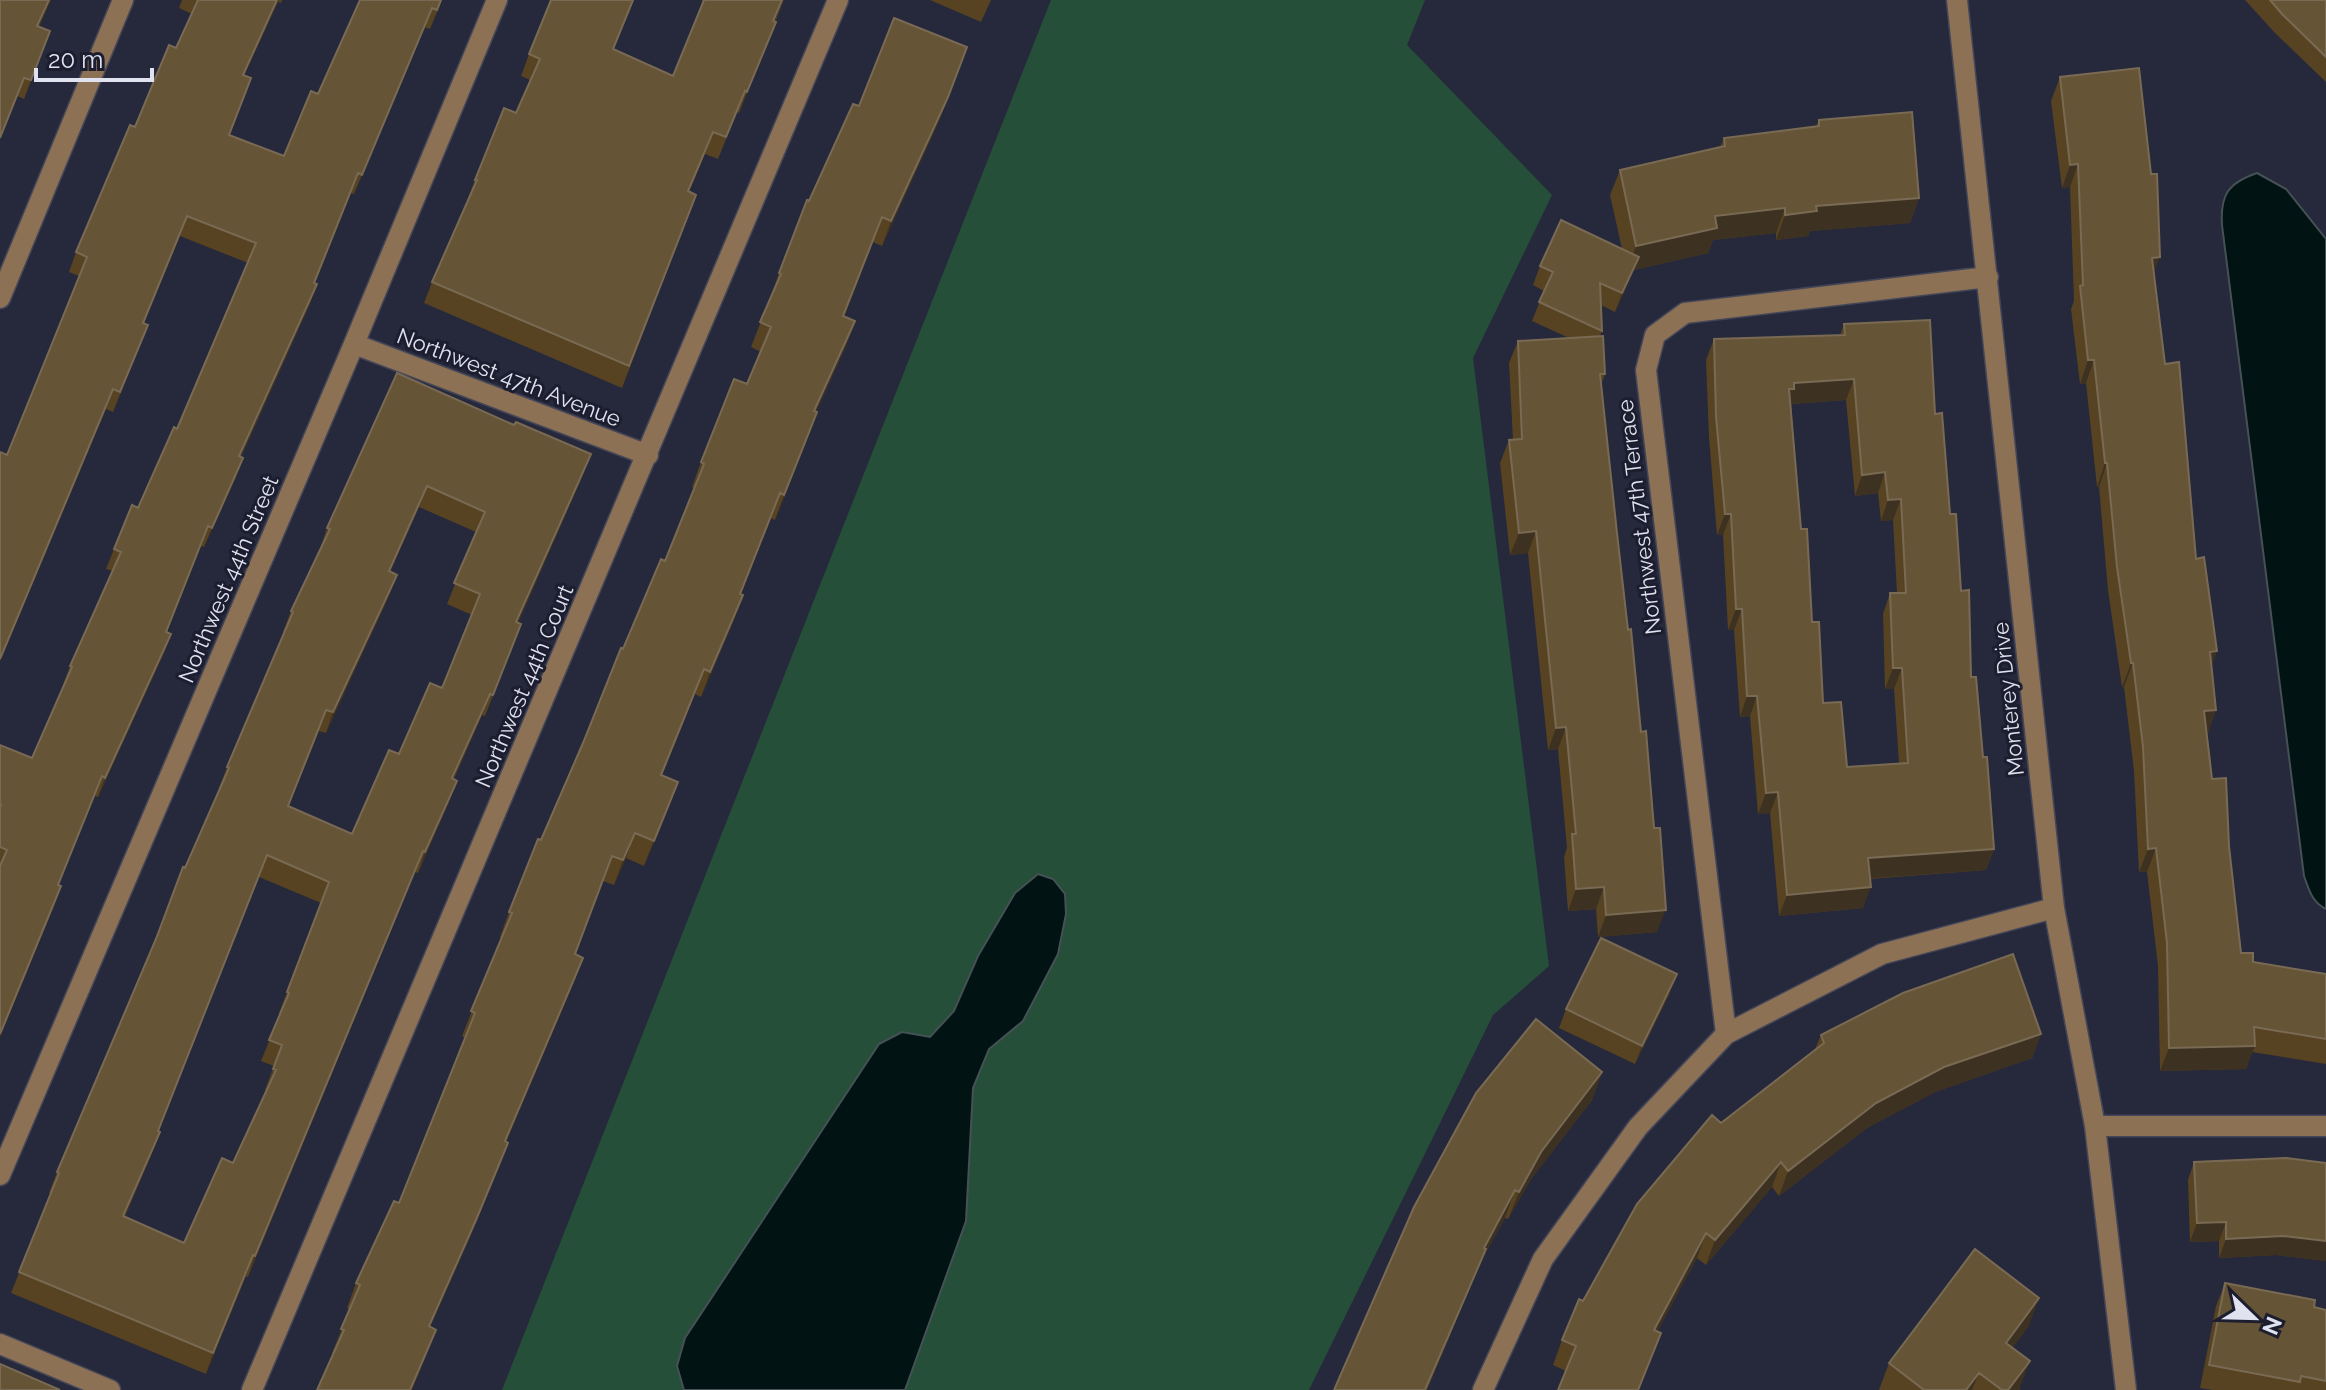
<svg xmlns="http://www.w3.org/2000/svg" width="2326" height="1390" viewBox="0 0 2326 1390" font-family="Raleway,sans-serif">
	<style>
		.green { fill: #264f3a }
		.water { fill: #021313; stroke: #455155; stroke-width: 2 }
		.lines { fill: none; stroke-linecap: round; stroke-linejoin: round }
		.minor-casing { stroke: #444658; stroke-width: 23 }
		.minor { stroke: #8c7154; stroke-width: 20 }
		.wall { fill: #574321; fill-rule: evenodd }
		.shaded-wall { fill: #3d3122 }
		.building { fill: #665437; stroke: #796a54; stroke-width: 2; fill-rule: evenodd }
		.labels { text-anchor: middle; stroke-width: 6; stroke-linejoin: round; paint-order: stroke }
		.street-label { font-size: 22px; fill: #e0e2ef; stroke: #1c1e30 }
	</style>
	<rect width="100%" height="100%" fill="#26283b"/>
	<path class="green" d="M 1051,0 L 1425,0 L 1407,45 L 1552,195 L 1473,358 L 1549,966 L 1493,1015 L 1309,1390 L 502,1390 Z"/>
	<path class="water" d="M 2257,173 L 2286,189 L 2326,239 L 2326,909 C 2312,902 2309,890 2304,876 L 2222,225 C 2220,195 2228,183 2257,173 Z
		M 1038,874 L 1053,879 L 1065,894 L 1066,914 L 1058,954 L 1023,1021 L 989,1049 L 973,1088 L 966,1221 L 905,1390 L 684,1390 L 677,1366 L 685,1338 L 879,1044 L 902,1032 L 930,1037 L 954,1011 L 978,956 L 1015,893 Z"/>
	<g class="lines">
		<defs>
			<path id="minor" d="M 1957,0 L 2054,908 L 2095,1126 L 2126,1390
				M 0,298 L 123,0
				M 354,344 L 648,455
				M 1726,1034 L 1646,370 L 1655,335 L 1685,313 L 1988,277
				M 2095,1126 L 2326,1126
				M 0,1175 L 354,344 L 497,0
				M 0,1344 L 110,1390
				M 252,1390 L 838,0
				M 1483,1390 L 1543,1259 L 1638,1127 L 1726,1034 L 1882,954 L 2054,908"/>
		</defs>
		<use href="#minor" class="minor-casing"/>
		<use href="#minor" class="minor"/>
	</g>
	<path class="wall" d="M 0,0 L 51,0 L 39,27 L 50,31 L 24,99 L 17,96 Z
		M 182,0 L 282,0 L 281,3 L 278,2 L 244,75 L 229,135 L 284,156 L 318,94 L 442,0 L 430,29 L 425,27 L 354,194 L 351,193 L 315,283 L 310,304 L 241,457 L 236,477 L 204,547 L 201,546 L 167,632 L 171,634 L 164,653 L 98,797 L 95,796 L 58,885 L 54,906 L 0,1037 L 0,745 L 32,758 L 64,686 L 63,685 L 70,666 L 113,571 L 106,569 L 114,549 L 138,508 L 177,429 L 248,263 L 180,236 L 144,323 L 148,325 L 113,412 L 106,409 L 0,661 L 0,452 L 7,455 L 79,276 L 69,272 L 76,252 L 135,127 L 176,48 L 192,14 L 179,8 Z
		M 634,0 L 613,50 L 673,76 L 704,2 L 702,1 L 702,0 L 784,0 L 739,113 L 737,112 L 718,159 L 705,154 L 689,192 L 696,195 L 622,388 L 424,303 L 432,282 L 467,201 L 475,180 L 516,113 L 530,80 L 521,76 L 529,54 Z
		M 930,0 L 991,0 L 981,22 Z
		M 2245,0 L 2326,0 L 2326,82 L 2275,33 Z
		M 967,47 L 939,121 L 882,246 L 873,242 L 844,317 L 855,321 L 846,346 L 816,412 L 808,437 L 775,520 L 771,518 L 741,594 L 743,595 L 734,620 L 701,697 L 695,694 L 662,775 L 678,782 L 644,866 L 626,858 L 614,885 L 603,881 L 575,954 L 583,958 L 574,982 L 506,1142 L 499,1167 L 467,1244 L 430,1327 L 436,1330 L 412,1390 L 317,1390 L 334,1354 L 332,1353 L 350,1309 L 347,1308 L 356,1283 L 399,1203 L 465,1038 L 462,1036 L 501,938 L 500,937 L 509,912 L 623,649 L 665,561 L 694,488 L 692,487 L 701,462 L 747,384 L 761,352 L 751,347 L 770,298 L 779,273 L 809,201 L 859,106 Z
		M 2060,77 L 2154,274 L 2165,364 L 2196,559 L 2217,651 L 2211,667 L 2216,710 L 2208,733 L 2206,734 L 2212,779 L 2229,846 L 2241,953 L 2253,962 L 2326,974 L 2326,1064 L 2252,1052 L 2246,1069 L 2160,1071 L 2158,966 L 2147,872 L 2139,872 L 2134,771 L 2124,687 L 2122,687 L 2108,590 L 2099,487 L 2097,487 L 2086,383 L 2080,384 L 2071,309 L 2074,301 L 2070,187 L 2062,188 L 2051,101 Z
		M 1819,120 L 1919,198 L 1910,223 L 1810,231 L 1808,236 L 1776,240 L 1776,233 L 1713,240 L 1708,253 L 1634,270 L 1615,312 L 1601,305 L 1602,331 L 1600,336 L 1605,374 L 1601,385 L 1657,932 L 1598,937 L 1596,909 L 1568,911 L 1564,857 L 1567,848 L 1558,749 L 1548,750 L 1528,553 L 1510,555 L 1500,463 L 1509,440 L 1513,440 L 1509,363 L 1518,341 L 1569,338 L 1532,321 L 1544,291 L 1533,285 L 1540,266 L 1622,249 L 1610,195 L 1620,170 L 1720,147 L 1724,138 L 1816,126 Z
		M 1844,324 L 1935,414 L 1961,591 L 1994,849 L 1986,870 L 1870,879 L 1863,908 L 1779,916 L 1770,813 L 1758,814 L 1750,716 L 1740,717 L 1734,630 L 1728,630 L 1723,535 L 1717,535 L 1709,437 L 1706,360 L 1714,339 L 1840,335 ZM 1846,400 L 1855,496 L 1878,493 L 1881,521 L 1893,520 L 1897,593 L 1890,593 L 1883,614 L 1885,689 L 1894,689 L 1899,763 L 1847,767 L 1823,703 L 1812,622 L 1801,529 L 1791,404 Z
		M 397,373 L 583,475 L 518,623 L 521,624 L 485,716 L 482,715 L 454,779 L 449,802 L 418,873 L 415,872 L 248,1277 L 246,1276 L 206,1374 L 11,1293 L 51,1193 L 49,1193 L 57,1172 L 185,868 L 220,788 L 219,788 L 227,767 L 284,633 L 283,632 L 291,611 L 320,549 L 327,528 ZM 419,507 L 476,532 L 447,604 L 472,615 L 442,688 L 399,754 L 352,834 L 288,806 L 319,731 L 326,733 L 389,596 L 390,572 ZM 259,877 L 321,903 L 279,1013 L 280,1014 L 261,1061 L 274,1066 L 265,1090 L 266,1090 L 233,1163 L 184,1243 L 125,1217 L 152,1153 L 160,1132 L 158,1131 Z
		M 1670,993 L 1635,1064 L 1559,1028 L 1566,1009 Z
		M 2041,1034 L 2032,1058 L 1935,1092 L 1867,1128 L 1779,1196 L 1772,1187 L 1706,1265 L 1697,1258 L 1657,1332 L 1661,1333 L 1639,1390 L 1558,1390 L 1566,1371 L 1553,1365 L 1562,1340 L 1583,1301 L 1721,1123 L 1815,1049 L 1821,1035 Z
		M 1602,1072 L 1592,1100 L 1531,1179 L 1508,1219 L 1505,1218 L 1481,1261 L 1427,1390 L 1334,1390 Z
		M 2194,1162 L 2326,1163 L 2326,1261 L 2276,1255 L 2219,1258 L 2219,1241 L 2190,1242 L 2188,1180 Z
		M 2225,1283 L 2326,1310 L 2326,1390 L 2213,1390 L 2200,1388 L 2216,1306 Z
		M 2029,1326 L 2012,1348 L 2020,1389 L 2019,1390 L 1879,1390 L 1889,1363 Z"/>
	<path class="shaded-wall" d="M 49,0 L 51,0 L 30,45 L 37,26 Z
		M 277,0 L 279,0 L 236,94 L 243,75 Z
		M 782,0 L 784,0 L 765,42 L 773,21 Z
		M 432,8 L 425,27 L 354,194 L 362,175 Z
		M 776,22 L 768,43 L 739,113 L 747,92 Z
		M 967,47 L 939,121 L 882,246 L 891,221 Z
		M 713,132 L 705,154 L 680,213 L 688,191 Z
		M 2078,164 L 2070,187 L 2062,188 L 2070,165 Z
		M 1919,198 L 1910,223 L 1810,231 L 1808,236 L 1776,240 L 1785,215 L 1816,206 Z
		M 1785,208 L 1776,233 L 1713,240 L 1708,253 L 1634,270 L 1615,312 L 1622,293 L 1627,271 L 1636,246 L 1715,216 Z
		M 187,216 L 180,236 L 136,342 L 143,323 Z
		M 2160,257 L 2151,281 L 2152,258 Z
		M 317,284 L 310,304 L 232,476 L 239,456 Z
		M 855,321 L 846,346 L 805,436 L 814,411 Z
		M 2088,360 L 2094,360 L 2086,383 L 2080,384 Z
		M 1854,379 L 1846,400 L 1788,404 L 1789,389 L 1794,383 Z
		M 113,389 L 106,409 L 0,661 L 0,659 Z
		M 817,412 L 808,437 L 775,520 L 784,495 Z
		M 591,454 L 583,475 L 509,643 L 516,622 Z
		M 243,458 L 236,477 L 204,547 L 212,528 Z
		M 2105,463 L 2107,463 L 2099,487 L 2097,487 Z
		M 1885,472 L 1878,493 L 1855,496 L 1862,475 Z
		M 427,486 L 419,507 L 381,592 L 389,571 Z
		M 1901,499 L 1893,520 L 1881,521 L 1888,500 Z
		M 1725,514 L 1731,514 L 1723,535 L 1717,535 Z
		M 1536,531 L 1528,553 L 1510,555 L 1519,533 Z
		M 397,575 L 389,596 L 326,733 L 333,712 Z
		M 743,595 L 734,620 L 701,697 L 710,672 Z
		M 1736,609 L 1742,609 L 1734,630 L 1728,630 Z
		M 171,634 L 164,653 L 98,797 L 105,778 Z
		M 2217,651 L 2209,674 L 2210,652 Z
		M 2131,663 L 2133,663 L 2124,687 L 2122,687 Z
		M 1893,668 L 1902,668 L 1894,689 L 1885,689 Z
		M 704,669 L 695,694 L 652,800 L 661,775 Z
		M 490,694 L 482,715 L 444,800 L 452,778 Z
		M 1747,696 L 1757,696 L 1750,716 L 1740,717 Z
		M 2216,710 L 2208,733 L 2195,735 L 2204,711 Z
		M 1566,727 L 1558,749 L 1548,750 L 1556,728 Z
		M 457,781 L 449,802 L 418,873 L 425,852 Z
		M 678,782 L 669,807 L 644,866 L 654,841 Z
		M 1778,792 L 1770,813 L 1758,814 L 1766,793 Z
		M 635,833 L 626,858 L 614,885 L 623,860 Z
		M 2156,848 L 2147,872 L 2139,872 L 2148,849 Z
		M 1994,849 L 1986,870 L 1860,879 L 1868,858 Z
		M 423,851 L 415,872 L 248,1277 L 255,1256 Z
		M 61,886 L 54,906 L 0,1037 L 0,1034 Z
		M 1604,887 L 1596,909 L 1568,911 L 1576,889 Z
		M 1871,887 L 1863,908 L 1779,916 L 1787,895 Z
		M 1666,910 L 1657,932 L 1598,937 L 1606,915 Z
		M 583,958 L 574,982 L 496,1166 L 505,1141 Z
		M 1677,974 L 1670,993 L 1635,1064 L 1642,1046 Z
		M 2041,1034 L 2032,1058 L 1935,1092 L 1867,1128 L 1779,1196 L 1788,1171 L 1876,1103 L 1944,1067 Z
		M 2255,1046 L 2246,1069 L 2160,1071 L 2169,1048 Z
		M 1602,1072 L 1592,1100 L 1531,1179 L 1508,1219 L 1519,1192 L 1541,1152 Z
		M 160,1132 L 152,1153 L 116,1237 L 123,1216 Z
		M 508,1143 L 467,1244 L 419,1351 L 429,1326 Z
		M 1781,1162 L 1772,1187 L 1706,1265 L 1715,1240 Z
		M 1515,1190 L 1505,1218 L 1481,1261 L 1427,1390 L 1425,1390 L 1484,1248 Z
		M 2226,1222 L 2219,1241 L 2190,1242 L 2197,1223 Z
		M 1706,1233 L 1697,1258 L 1645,1355 L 1654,1330 Z
		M 2283,1236 L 2326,1241 L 2326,1261 L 2276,1255 L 2219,1258 L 2226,1239 Z
		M 253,1255 L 246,1276 L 206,1374 L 213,1353 Z
		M 2039,1298 L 2029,1326 L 1996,1371 L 2006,1343 Z
		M 436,1330 L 412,1390 L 410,1390 Z
		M 2030,1361 L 2019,1390 L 2008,1390 Z
		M 1979,1373 L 1972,1390 L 1966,1390 Z"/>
	<path class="building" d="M 0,0 L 49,0 L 37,26 L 50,31 L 31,80 L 24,78 L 0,138 Z
		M 198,0 L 277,0 L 243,75 L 251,78 L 229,135 L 284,156 L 311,91 L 318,94 L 360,0 L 441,0 L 437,10 L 432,8 L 362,175 L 358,173 L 314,283 L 317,284 L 239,456 L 243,458 L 212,528 L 208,526 L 166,632 L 171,634 L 105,778 L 102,776 L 58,885 L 61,886 L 0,1034 L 0,866 L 7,850 L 0,847 L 0,808 L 1,805 L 0,805 L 0,745 L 32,758 L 72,667 L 70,666 L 121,552 L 114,549 L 132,505 L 138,508 L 174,427 L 177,429 L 256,243 L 187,216 L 143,323 L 148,325 L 120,392 L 113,389 L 0,659 L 0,452 L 7,455 L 87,257 L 76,252 L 130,125 L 135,127 L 169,45 L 176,48 Z
		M 551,0 L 633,0 L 613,49 L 673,76 L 704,0 L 782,0 L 773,21 L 776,22 L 747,92 L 745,91 L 726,137 L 713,132 L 688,191 L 696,195 L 629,366 L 432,282 L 477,180 L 475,180 L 504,108 L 516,113 L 540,59 L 529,54 Z
		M 2270,0 L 2326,0 L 2326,57 L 2282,14 Z
		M 894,18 L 967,47 L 948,97 L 891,221 L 882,217 L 843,316 L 855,321 L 814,411 L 817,412 L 784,495 L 780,493 L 740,594 L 743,595 L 710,672 L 704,669 L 661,775 L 678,782 L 654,841 L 635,833 L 623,860 L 612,856 L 575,954 L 583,958 L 505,1141 L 508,1143 L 476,1220 L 429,1326 L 436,1330 L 410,1390 L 317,1390 L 344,1330 L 341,1329 L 360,1285 L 356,1283 L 394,1201 L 399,1203 L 475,1013 L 471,1011 L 512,913 L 509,912 L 538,839 L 541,840 L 583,743 L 621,648 L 623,649 L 661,559 L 665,561 L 704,464 L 701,462 L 734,379 L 747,384 L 771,327 L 760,322 L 781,274 L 779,273 L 807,200 L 809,201 L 853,104 L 859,106 Z
		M 2139,68 L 2151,174 L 2157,174 L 2160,257 L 2152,258 L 2165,364 L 2179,362 L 2196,559 L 2204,557 L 2217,651 L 2210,652 L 2216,710 L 2204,711 L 2212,779 L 2226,778 L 2229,846 L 2241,953 L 2253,953 L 2253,962 L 2326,974 L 2326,1039 L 2254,1027 L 2255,1046 L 2169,1048 L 2167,943 L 2156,848 L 2148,849 L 2143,747 L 2133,663 L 2131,663 L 2117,567 L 2107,463 L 2105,463 L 2094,360 L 2088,360 L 2080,286 L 2083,285 L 2078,164 L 2070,165 L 2060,77 Z
		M 1912,112 L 1919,198 L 1816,206 L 1817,211 L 1785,215 L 1785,208 L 1715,216 L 1717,228 L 1636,246 L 1620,170 L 1725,146 L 1724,138 L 1819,126 L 1819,120 Z
		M 1561,220 L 1639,257 L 1622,293 L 1600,283 L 1602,331 L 1539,302 L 1553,272 L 1540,266 Z
		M 1930,320 L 1935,414 L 1942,413 L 1950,514 L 1956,514 L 1961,591 L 1969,590 L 1971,677 L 1976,677 L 1983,757 L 1987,757 L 1994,849 L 1868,858 L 1871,887 L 1787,895 L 1778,792 L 1766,793 L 1757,696 L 1747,696 L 1742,609 L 1736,609 L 1731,514 L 1725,514 L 1716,417 L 1714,339 L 1845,335 L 1844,324 ZM 1854,379 L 1862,475 L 1885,472 L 1888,500 L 1901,499 L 1906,593 L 1890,593 L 1893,668 L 1902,668 L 1908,763 L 1847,767 L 1841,702 L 1823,703 L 1819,622 L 1812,622 L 1807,529 L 1801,529 L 1789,389 L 1794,389 L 1794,383 Z
		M 1603,336 L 1605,374 L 1600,374 L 1617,533 L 1628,630 L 1631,629 L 1641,732 L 1646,731 L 1654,828 L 1660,828 L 1666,910 L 1606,915 L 1604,887 L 1576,889 L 1572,834 L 1576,834 L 1566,727 L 1556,728 L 1536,531 L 1519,533 L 1509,440 L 1522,439 L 1518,341 Z
		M 397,373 L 514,425 L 516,422 L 591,454 L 516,622 L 521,624 L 493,695 L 490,694 L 452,778 L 457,781 L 425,852 L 423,851 L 255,1256 L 253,1255 L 213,1353 L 19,1272 L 59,1173 L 57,1172 L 156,939 L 183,867 L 185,868 L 229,768 L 227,767 L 293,612 L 291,611 L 330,529 L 327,528 ZM 427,486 L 485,512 L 454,583 L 480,594 L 442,688 L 430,683 L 399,754 L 389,750 L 352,834 L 288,806 L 326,710 L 333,712 L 397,575 L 389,571 ZM 267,855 L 329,882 L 287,992 L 289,993 L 269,1040 L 282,1045 L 273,1069 L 276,1070 L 233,1163 L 222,1158 L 184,1243 L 123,1216 L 160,1132 L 158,1131 Z
		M 1601,938 L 1677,974 L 1642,1046 L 1566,1009 Z
		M 2013,954 L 2041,1034 L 1944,1067 L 1876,1103 L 1788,1171 L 1781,1162 L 1715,1240 L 1706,1233 L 1654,1330 L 1661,1333 L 1638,1390 L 1558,1390 L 1576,1346 L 1562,1340 L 1579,1299 L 1583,1301 L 1637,1204 L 1712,1115 L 1721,1123 L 1824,1043 L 1821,1035 L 1903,993 Z
		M 1536,1019 L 1602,1072 L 1541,1152 L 1519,1192 L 1515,1190 L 1484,1248 L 1486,1249 L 1425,1390 L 1334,1390 L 1414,1207 L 1476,1093 Z
		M 2286,1158 L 2326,1163 L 2326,1241 L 2283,1236 L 2226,1239 L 2226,1222 L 2197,1223 L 2194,1162 Z
		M 1975,1249 L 2039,1298 L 2006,1343 L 2030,1361 L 2008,1390 L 2002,1390 L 1979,1373 L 1966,1390 L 1924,1390 L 1889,1363 Z
		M 2225,1283 L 2315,1300 L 2314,1307 L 2326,1310 L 2326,1381 L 2301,1376 L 2300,1382 L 2209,1365 Z
		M 0,1364 L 60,1390 L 0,1390 Z"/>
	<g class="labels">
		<g class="street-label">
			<text transform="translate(509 377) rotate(21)" y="8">Northwest 47th Avenue</text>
			<text transform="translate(1639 517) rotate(-97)" y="8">Northwest 47th Terrace</text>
			<text transform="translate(228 579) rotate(-67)" y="8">Northwest 44th Street</text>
			<text transform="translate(524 686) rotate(-67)" y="8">Northwest 44th Court</text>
			<text transform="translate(2008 699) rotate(-96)" y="8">Monterey Drive</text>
		</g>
	</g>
	<g transform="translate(2254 1318) rotate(113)" stroke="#1c1e30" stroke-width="6" paint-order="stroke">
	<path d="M0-6L14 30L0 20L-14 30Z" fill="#e0e2ef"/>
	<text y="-12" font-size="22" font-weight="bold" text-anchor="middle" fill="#e0e2ef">N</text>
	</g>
	<path d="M36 68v12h116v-12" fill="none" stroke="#e0e2ef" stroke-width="4"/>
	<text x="48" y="68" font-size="24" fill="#e0e2ef" stroke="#1c1e30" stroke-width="6" paint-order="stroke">20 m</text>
</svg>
